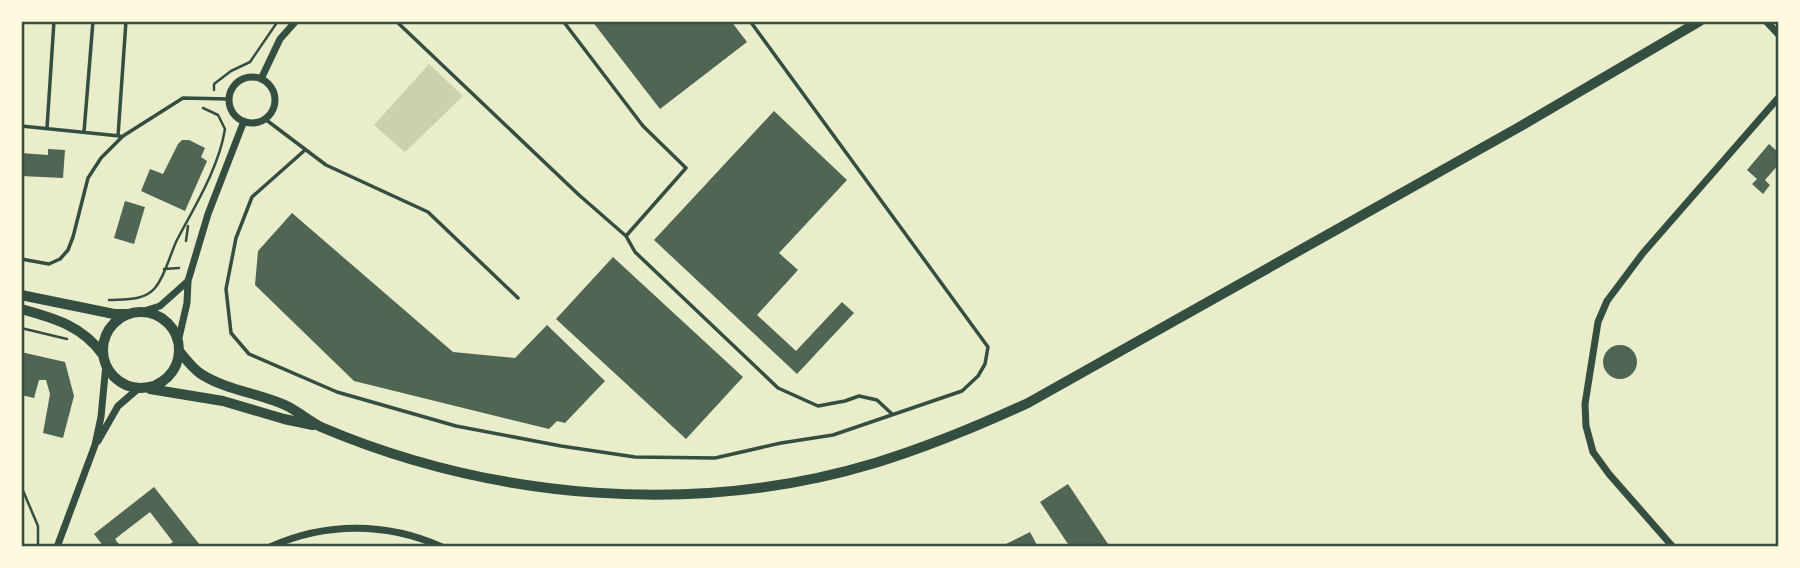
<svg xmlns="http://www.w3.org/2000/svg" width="1800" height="568" viewBox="0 0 1800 568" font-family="'Alegreya Sans',sans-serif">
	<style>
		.green { fill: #cad2ad }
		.building { fill: #4f6655 }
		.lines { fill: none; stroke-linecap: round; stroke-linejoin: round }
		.path { stroke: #344e41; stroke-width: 2.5 }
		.service { stroke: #344e41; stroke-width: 3.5 }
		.minor { stroke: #344e41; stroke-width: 7 }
		.secondary { stroke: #344e41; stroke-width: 10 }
		.neatline { fill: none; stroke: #344e41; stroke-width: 2.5 }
	</style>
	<rect width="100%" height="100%" fill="#e9edc9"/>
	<path class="green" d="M 429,64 L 463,96 L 405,152 L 374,125 Z"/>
	<path class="building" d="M 592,21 L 731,21 L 747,42 L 660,109 Z
		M 774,111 L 847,180 L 779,253 L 798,270 L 757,315 L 796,351 L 842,302 L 854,313 L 797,374 L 654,240 Z
		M 182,140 L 189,140 L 205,148 L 201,157 L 207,161 L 185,211 L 141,191 L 150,169 L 163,174 L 178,144 Z
		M 1769,144 L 1779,153 L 1779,164 L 1765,180 L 1770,185 L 1763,194 L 1752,184 L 1757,179 L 1747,170 Z
		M 48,149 L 65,150 L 63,178 L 21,176 L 21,153 L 48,155 Z
		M 125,201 L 145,207 L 134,244 L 114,238 Z
		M 292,213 L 453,352 L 515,358 L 547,325 L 605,381 L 565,423 L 557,421 L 549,429 L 354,381 L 255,285 L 258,251 Z
		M 613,257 L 743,377 L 686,439 L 556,319 Z
		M1603 362a17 17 0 1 1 34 0a17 17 0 1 1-34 0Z
		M 21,352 L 65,362 L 74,396 L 63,438 L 43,433 L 50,394 L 46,380 L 39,380 L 34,398 L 21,395 Z
		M 1068,484 L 1110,547 L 1070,547 L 1040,502 Z
		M 154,487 L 200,545 L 166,547 L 173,542 L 150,512 L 115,539 L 121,547 L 104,547 L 94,534 Z
		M 1030,532 L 1038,547 L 1000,547 Z"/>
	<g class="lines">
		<path class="path" d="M 214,90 L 214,84 L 231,71 L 250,62 L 278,21
			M 186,241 L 188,226
			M 164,269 L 179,268
			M 109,300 C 125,299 144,301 155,288 C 166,275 170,253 178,238 C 196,204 219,167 225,129 L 218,115 L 203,108
			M 21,328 L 67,339
			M 21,486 L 38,526 L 38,547"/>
		<path class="service" d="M 396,21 L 579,195 L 626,236 L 686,168 L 643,126 L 563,21
			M 265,119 L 326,165 L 428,212 L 518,298
			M 21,126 L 120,136
			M 47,128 L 54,21
			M 84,132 L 93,21
			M 118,136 L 126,21
			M 305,150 L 252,197 L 236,238 L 226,289 L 231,333 L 249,354 L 337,392 L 456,426 L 561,446 L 635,457 L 715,458 L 781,443 L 833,435 L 962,391 L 978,376 L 985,364 L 988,347 L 750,21
			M 626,236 L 635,252 L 778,388 L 818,406 L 845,401 L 859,396 L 877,400 L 892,414
			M 21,259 L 49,264 L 60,259 L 68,250 L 73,237 L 88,178 L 101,158 L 123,136 L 183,98 L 229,99"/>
		<path class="minor" d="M 1766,21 L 1779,35
			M229 100a23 23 0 1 1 46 0a23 23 0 1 1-46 0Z
			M 261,79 L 280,39 L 296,21
			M 141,312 L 160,306 L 188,281
			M 178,342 L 187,303 L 188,281 L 208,214 L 244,121
			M 98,441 L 118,406 L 139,388
			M 57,547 L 95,445 L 101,417 L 106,364
			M 270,547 C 325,522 387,522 442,547
			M 1673,547 L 1609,474 L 1593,452 L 1586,426 L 1585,404 L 1598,322 L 1607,301 L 1643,253 L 1779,97"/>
		<path class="secondary" d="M 21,295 L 114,314 L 127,314
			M 21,309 C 54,318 83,326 103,355
			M103 350a38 38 0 1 1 76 0a38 38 0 1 1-76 0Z
			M 179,351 C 186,359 192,368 201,374 C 226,390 258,393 285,405 C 298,411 309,421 321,427 C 493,500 696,517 875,463 C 927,447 978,426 1028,403 L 1521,126 L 1700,21
			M 150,389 L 223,401 L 284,419 L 313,425"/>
	</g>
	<rect width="1800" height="568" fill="none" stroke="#fefae0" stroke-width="46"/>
	<rect x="23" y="23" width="1754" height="522" class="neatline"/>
</svg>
